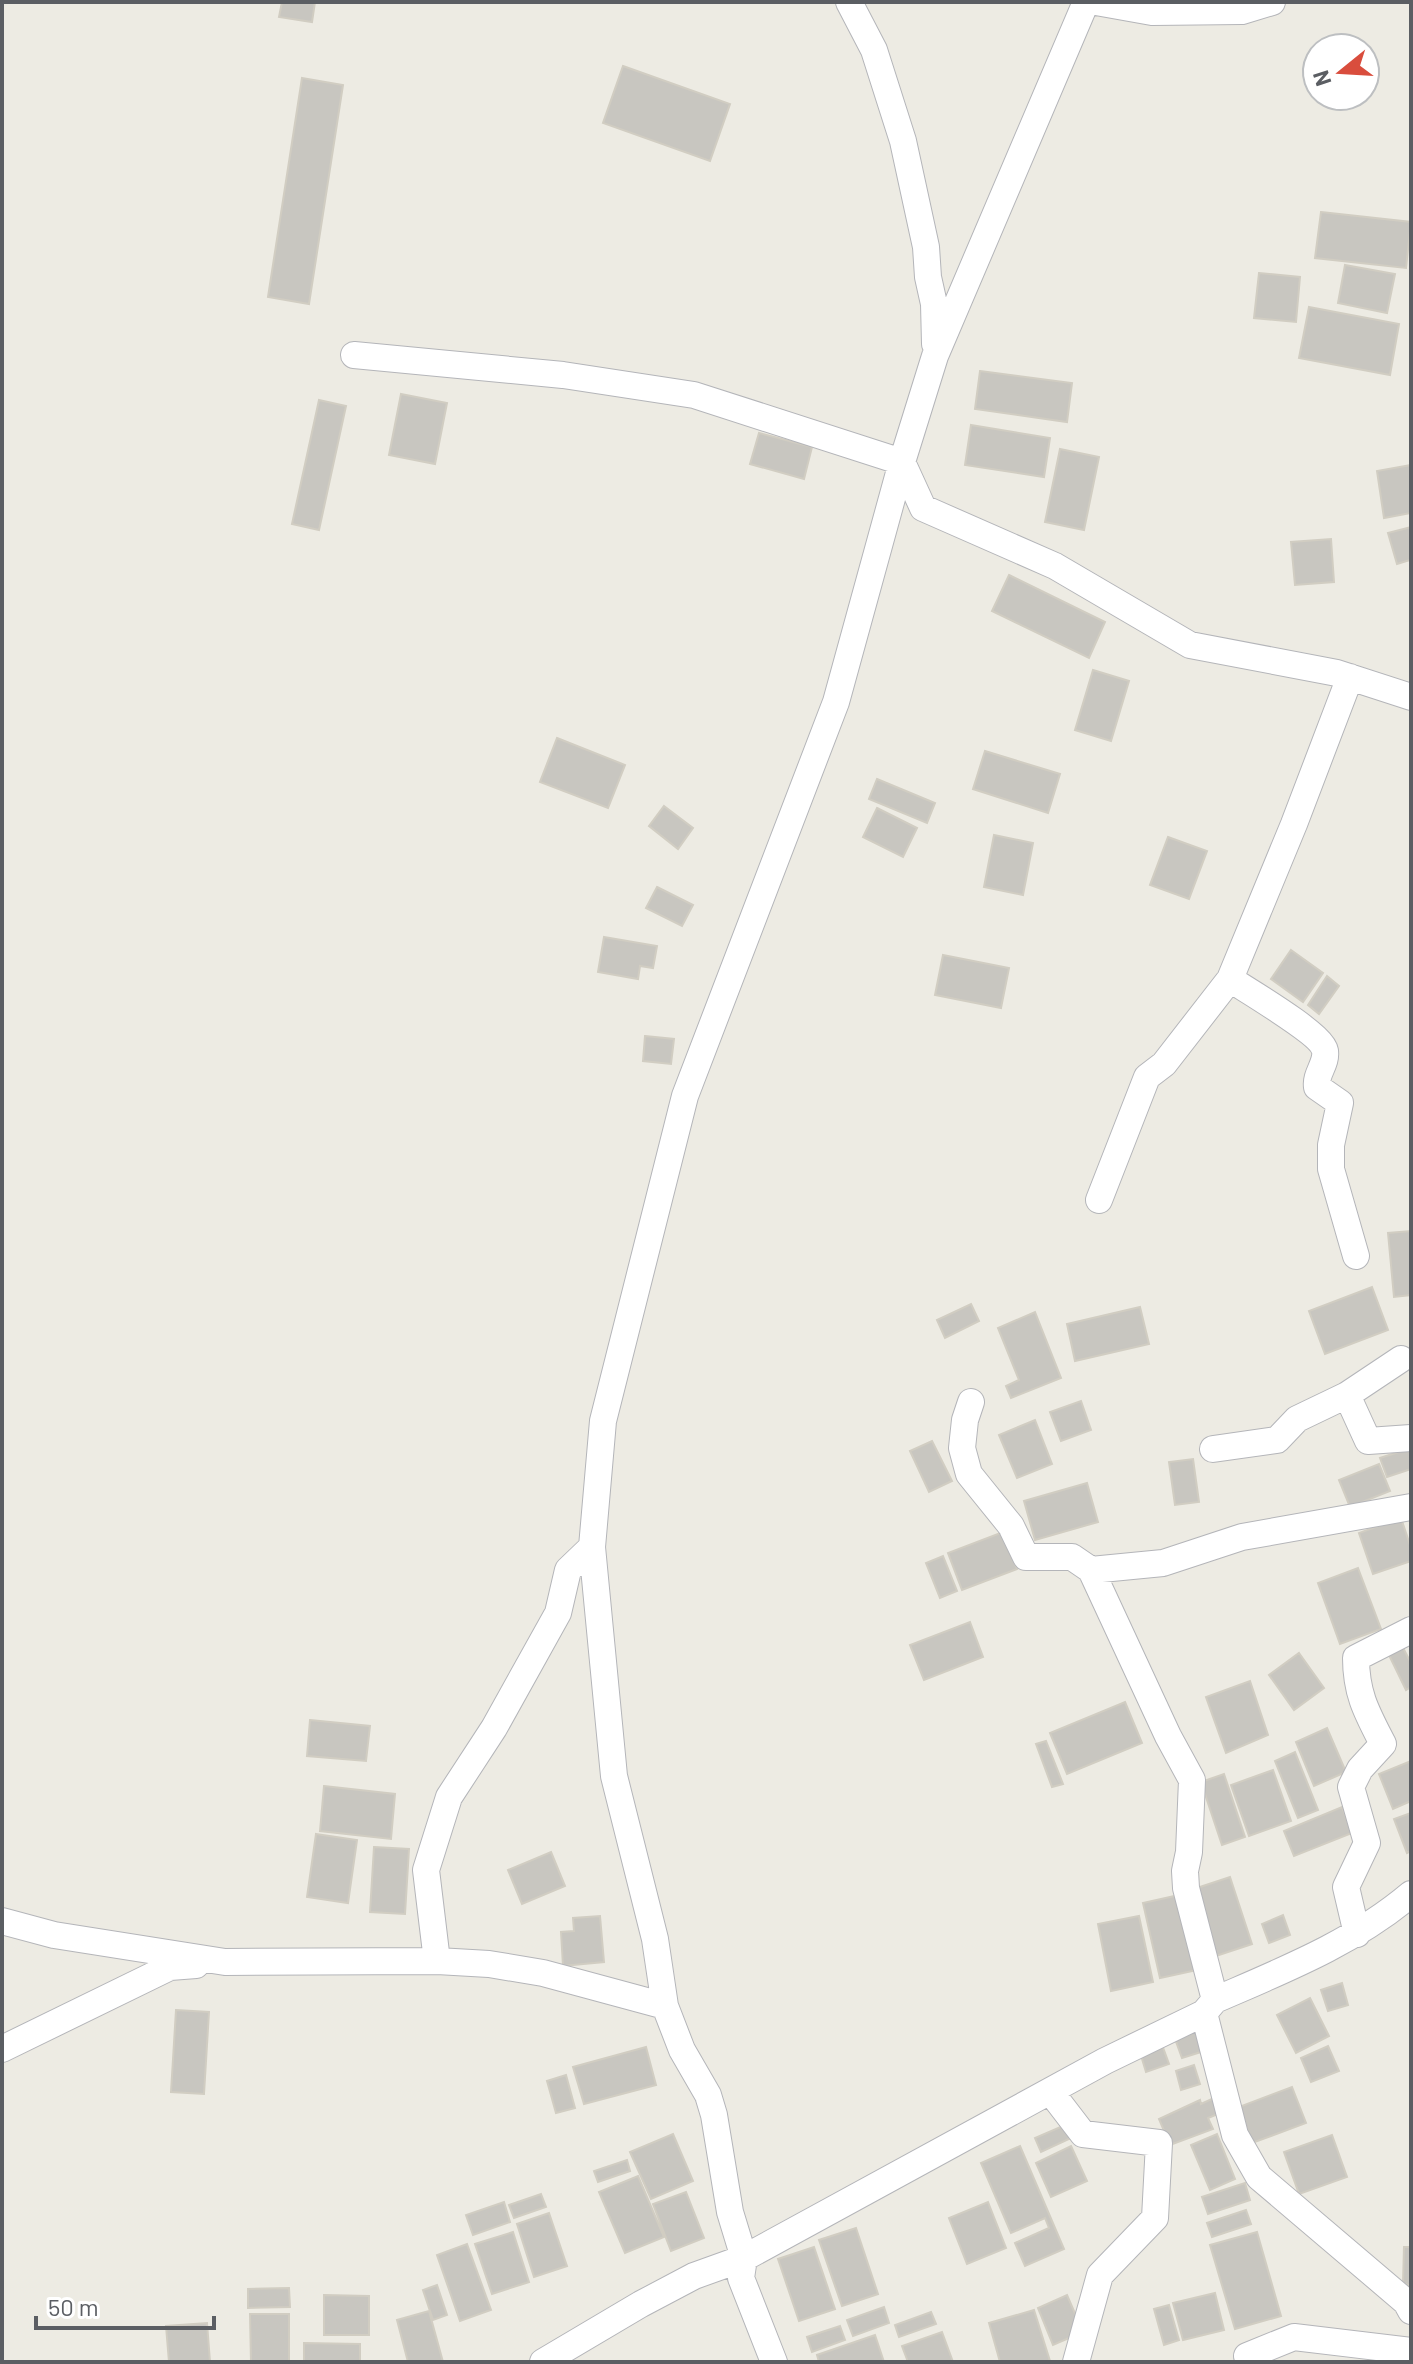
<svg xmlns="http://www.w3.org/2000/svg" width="1413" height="2364" viewBox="0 0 1413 2364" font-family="Barlow,sans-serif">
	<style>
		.building { fill: #c8c6c0; stroke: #d1cdc2; stroke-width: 2 }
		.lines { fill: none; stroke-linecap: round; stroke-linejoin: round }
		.minor-casing { stroke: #b4b5b9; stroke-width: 28 }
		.minor { stroke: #fff; stroke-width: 26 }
	</style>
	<rect width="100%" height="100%" fill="#edebe3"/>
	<path class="building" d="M 282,2 L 315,2 L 312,22 L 279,17 Z
		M 623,66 L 730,104 L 710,161 L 603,123 Z
		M 302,78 L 343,85 L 309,304 L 268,297 Z
		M 1321,212 L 1411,222 L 1406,268 L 1315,258 Z
		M 1345,265 L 1395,274 L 1387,313 L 1338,303 Z
		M 1259,273 L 1300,277 L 1296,322 L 1254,318 Z
		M 1309,307 L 1399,324 L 1390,375 L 1299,358 Z
		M 980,371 L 1072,383 L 1067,422 L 975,409 Z
		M 401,394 L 447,403 L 435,464 L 389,455 Z
		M 319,400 L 346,406 L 319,530 L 292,524 Z
		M 971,425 L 1050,438 L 1044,477 L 965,465 Z
		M 759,433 L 812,447 L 804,479 L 750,464 Z
		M 1060,449 L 1099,457 L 1084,530 L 1045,522 Z
		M 1411,465 L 1411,513 L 1384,518 L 1377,471 Z
		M 1411,527 L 1410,560 L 1397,564 L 1388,533 Z
		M 1331,539 L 1334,582 L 1295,585 L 1291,542 Z
		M 1009,575 L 1105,622 L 1089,658 L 992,611 Z
		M 1093,670 L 1129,681 L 1111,741 L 1075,730 Z
		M 557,738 L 625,765 L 608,808 L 540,782 Z
		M 985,751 L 1060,774 L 1048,813 L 973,789 Z
		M 877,779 L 935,803 L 927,823 L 869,799 Z
		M 664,806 L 693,828 L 678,849 L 649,826 Z
		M 877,808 L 917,828 L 903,857 L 863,837 Z
		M 994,835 L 1033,843 L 1023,895 L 984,887 Z
		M 1168,837 L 1207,851 L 1189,899 L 1150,885 Z
		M 657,887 L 693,905 L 682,926 L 646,908 Z
		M 604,937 L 657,946 L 653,968 L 640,966 L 638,979 L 598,972 Z
		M 1291,950 L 1323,973 L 1303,1002 L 1271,979 Z
		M 943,955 L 1009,968 L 1001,1008 L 935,995 Z
		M 1327,976 L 1339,986 L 1319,1014 L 1308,1005 Z
		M 645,1036 L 674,1039 L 671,1064 L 643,1061 Z
		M 1411,1231 L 1411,1295 L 1394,1297 L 1388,1233 Z
		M 1372,1287 L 1388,1330 L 1325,1354 L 1309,1311 Z
		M 971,1304 L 979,1321 L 945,1338 L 937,1320 Z
		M 1140,1307 L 1149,1344 L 1075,1361 L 1067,1324 Z
		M 1035,1312 L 1061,1378 L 1011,1398 L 1006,1386 L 1019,1380 L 998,1328 Z
		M 1081,1401 L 1091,1430 L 1061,1441 L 1050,1412 Z
		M 1035,1420 L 1052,1464 L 1017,1478 L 999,1435 Z
		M 932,1441 L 952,1481 L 929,1492 L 910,1451 Z
		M 1411,1448 L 1411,1469 L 1387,1477 L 1380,1458 Z
		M 1193,1459 L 1199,1502 L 1175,1505 L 1169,1462 Z
		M 1379,1464 L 1390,1491 L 1350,1507 L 1339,1480 Z
		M 1087,1483 L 1098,1522 L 1035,1540 L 1024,1501 Z
		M 1401,1518 L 1411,1548 L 1411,1561 L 1373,1574 L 1359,1533 Z
		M 1003,1532 L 1017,1569 L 962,1590 L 948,1553 Z
		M 943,1556 L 957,1591 L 940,1598 L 926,1563 Z
		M 1358,1568 L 1381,1629 L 1340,1644 L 1318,1583 Z
		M 970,1622 L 983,1657 L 924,1680 L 910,1645 Z
		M 1400,1642 L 1411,1663 L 1411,1687 L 1406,1690 L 1386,1649 Z
		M 1299,1653 L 1324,1688 L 1294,1710 L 1269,1675 Z
		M 1250,1681 L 1268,1735 L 1226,1753 L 1206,1697 Z
		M 1125,1702 L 1142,1743 L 1067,1774 L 1050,1733 Z
		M 310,1720 L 370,1726 L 366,1761 L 307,1756 Z
		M 1327,1728 L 1346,1772 L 1314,1786 L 1296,1742 Z
		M 1046,1741 L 1063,1784 L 1052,1787 L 1036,1744 Z
		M 1295,1752 L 1318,1810 L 1298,1818 L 1275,1761 Z
		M 1411,1761 L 1411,1801 L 1393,1809 L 1379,1774 Z
		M 1273,1770 L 1291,1821 L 1249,1836 L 1231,1785 Z
		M 1224,1774 L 1245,1837 L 1222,1845 L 1201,1782 Z
		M 324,1786 L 395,1794 L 391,1839 L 320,1831 Z
		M 1342,1807 L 1352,1833 L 1294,1856 L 1284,1831 Z
		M 1411,1813 L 1411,1851 L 1407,1853 L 1394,1819 Z
		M 316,1834 L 357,1840 L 348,1903 L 307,1897 Z
		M 374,1847 L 409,1849 L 405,1914 L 370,1912 Z
		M 551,1852 L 565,1886 L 522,1904 L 508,1870 Z
		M 1230,1877 L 1252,1944 L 1216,1956 L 1194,1889 Z
		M 1179,1895 L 1197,1970 L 1160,1978 L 1143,1903 Z
		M 1283,1915 L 1290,1935 L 1269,1943 L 1262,1924 Z
		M 600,1916 L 604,1962 L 563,1966 L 561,1932 L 574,1931 L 573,1918 Z
		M 1139,1916 L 1153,1982 L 1111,1991 L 1098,1924 Z
		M 1342,1983 L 1348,2005 L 1328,2011 L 1321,1990 Z
		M 1310,1998 L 1329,2036 L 1296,2053 L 1277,2015 Z
		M 176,2010 L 209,2012 L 204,2094 L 171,2092 Z
		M 1196,2028 L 1204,2051 L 1182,2058 L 1174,2036 Z
		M 1161,2042 L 1169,2064 L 1146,2072 L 1139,2049 Z
		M 1328,2046 L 1339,2071 L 1311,2082 L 1301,2058 Z
		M 646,2047 L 656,2085 L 584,2104 L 573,2067 Z
		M 1194,2065 L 1200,2084 L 1181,2090 L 1176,2071 Z
		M 566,2075 L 575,2108 L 556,2113 L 547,2081 Z
		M 1292,2087 L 1306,2123 L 1252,2143 L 1239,2107 Z
		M 1216,2097 L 1223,2112 L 1208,2118 L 1213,2129 L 1170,2145 L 1159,2119 L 1200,2100 L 1201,2104 Z
		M 1065,2125 L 1071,2138 L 1041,2152 L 1035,2138 Z
		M 673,2134 L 693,2181 L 651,2199 L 630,2152 Z
		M 1217,2134 L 1235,2179 L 1210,2190 L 1191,2145 Z
		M 1332,2135 L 1347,2177 L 1299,2194 L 1284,2152 Z
		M 1020,2146 L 1064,2249 L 1025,2266 L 1015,2243 L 1049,2228 L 1045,2218 L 1011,2233 L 981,2163 Z
		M 1071,2146 L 1087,2181 L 1051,2197 L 1036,2163 Z
		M 627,2160 L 630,2171 L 598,2182 L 594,2171 Z
		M 638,2176 L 664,2237 L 625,2253 L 599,2192 Z
		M 1245,2183 L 1250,2200 L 1208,2214 L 1202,2197 Z
		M 686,2192 L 704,2238 L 671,2251 L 653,2204 Z
		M 541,2194 L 546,2207 L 514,2218 L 509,2205 Z
		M 504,2202 L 510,2222 L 473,2235 L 466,2215 Z
		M 988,2202 L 1006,2248 L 967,2264 L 949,2218 Z
		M 1246,2210 L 1251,2224 L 1212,2237 L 1207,2223 Z
		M 549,2213 L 567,2266 L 534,2277 L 517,2224 Z
		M 856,2228 L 878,2294 L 842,2306 L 819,2240 Z
		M 513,2232 L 529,2282 L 492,2294 L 475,2244 Z
		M 1257,2232 L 1281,2316 L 1235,2329 L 1210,2245 Z
		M 467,2244 L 491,2310 L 460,2321 L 437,2255 Z
		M 814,2247 L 835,2309 L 799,2321 L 778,2259 Z
		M 1404,2247 L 1411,2247 L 1411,2286 L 1403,2283 Z
		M 437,2285 L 447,2315 L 433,2320 L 423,2290 Z
		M 289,2288 L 290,2307 L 248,2308 L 248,2289 Z
		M 1215,2293 L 1224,2330 L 1183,2340 L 1173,2303 Z
		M 324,2295 L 369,2296 L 369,2335 L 324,2335 Z
		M 1067,2295 L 1083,2332 L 1053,2345 L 1038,2308 Z
		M 1169,2305 L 1179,2340 L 1164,2345 L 1154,2309 Z
		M 884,2307 L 889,2323 L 853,2336 L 847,2320 Z
		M 1034,2310 L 1050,2361 L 1000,2362 L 989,2323 Z
		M 429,2311 L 443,2362 L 408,2362 L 397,2320 Z
		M 931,2312 L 936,2324 L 899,2337 L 895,2325 Z
		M 250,2314 L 289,2314 L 289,2362 L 251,2362 Z
		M 207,2323 L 210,2362 L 169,2362 L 166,2326 Z
		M 840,2326 L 845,2340 L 812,2352 L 807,2337 Z
		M 942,2332 L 953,2362 L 908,2362 L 902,2346 Z
		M 875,2335 L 884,2362 L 819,2362 L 817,2355 Z
		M 304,2343 L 360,2344 L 360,2362 L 304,2362 Z"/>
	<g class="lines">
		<defs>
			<path id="minor" d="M 849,2 L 874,50 L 903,141 L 926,247 L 928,277 L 934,304 L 935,344
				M 1096,2 L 1152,12 L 1242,11 L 1272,2
				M 354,355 L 563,375 L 694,395 L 902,462 L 923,508 L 1055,566 L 1190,645 L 1337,673 L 1411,697
				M 1230,979 C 1248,991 1322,1034 1325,1051 C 1327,1064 1315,1074 1317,1087 L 1340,1103 L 1331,1145 L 1331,1169 L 1356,1256
				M 1099,1200 L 1147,1077 L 1164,1064 L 1230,979 L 1294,824 L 1350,677
				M 1347,1395 L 1401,1359
				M 971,1402 L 965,1420 L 962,1448 L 969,1474 L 1011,1526 L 1026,1557 L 1072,1557 L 1091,1570 L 1168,1736 L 1192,1780 L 1189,1852 L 1185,1871 L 1186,1888 L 1215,2000
				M 1213,1449 L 1277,1440 L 1297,1419 L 1347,1395 L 1368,1441 L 1411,1438
				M 1091,1570 L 1163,1563 L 1242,1537 L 1411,1507
				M 2,1921 L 54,1935 L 225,1962 L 437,1961 L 489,1964 L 543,1973 L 665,2006
				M 1357,1934 L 1346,1887 L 1367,1843 L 1351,1787 L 1360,1769 L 1383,1744 C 1367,1713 1356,1694 1356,1658 L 1411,1630
				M 437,1961 L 426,1870 L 449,1797 L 494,1728 L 558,1613 L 568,1570 L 592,1547
				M 1204,2013 L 1235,2135 L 1259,2177 L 1406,2302 L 1411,2311
				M 2,2049 L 170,1967 L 196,1965
				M 1050,2091 L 1083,2134 L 1159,2143 L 1155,2218 L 1100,2275 L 1076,2362
				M 1247,2356 L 1294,2337 L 1411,2351
				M 543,2362 L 641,2304 L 694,2276 L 744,2258 L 1105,2061 L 1204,2013 L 1215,2000 C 1284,1970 1353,1943 1411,1894
				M 774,2362 L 741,2278 L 744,2258 L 730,2212 L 714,2115 L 708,2095 L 682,2050 L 665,2006 L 655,1939 L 614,1776 L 592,1547 L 603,1421 L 685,1096 L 836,702 L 902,462 L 935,356 L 1086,2"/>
		</defs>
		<use href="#minor" class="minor-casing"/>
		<use href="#minor" class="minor"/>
	</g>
	<rect width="1413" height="2364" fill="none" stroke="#5b5e63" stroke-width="8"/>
	<g transform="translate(1341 72) rotate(252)"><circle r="38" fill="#ffffff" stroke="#bdbfc1" stroke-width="2"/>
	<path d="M0-6L14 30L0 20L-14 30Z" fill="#d94d3d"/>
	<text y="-12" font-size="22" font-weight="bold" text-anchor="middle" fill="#5b5e63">N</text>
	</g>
	<path d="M36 2316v12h178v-12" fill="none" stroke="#5b5e63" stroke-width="4"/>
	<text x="48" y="2316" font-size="24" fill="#5b5e63" stroke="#ffffff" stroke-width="6" paint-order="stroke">50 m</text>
</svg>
